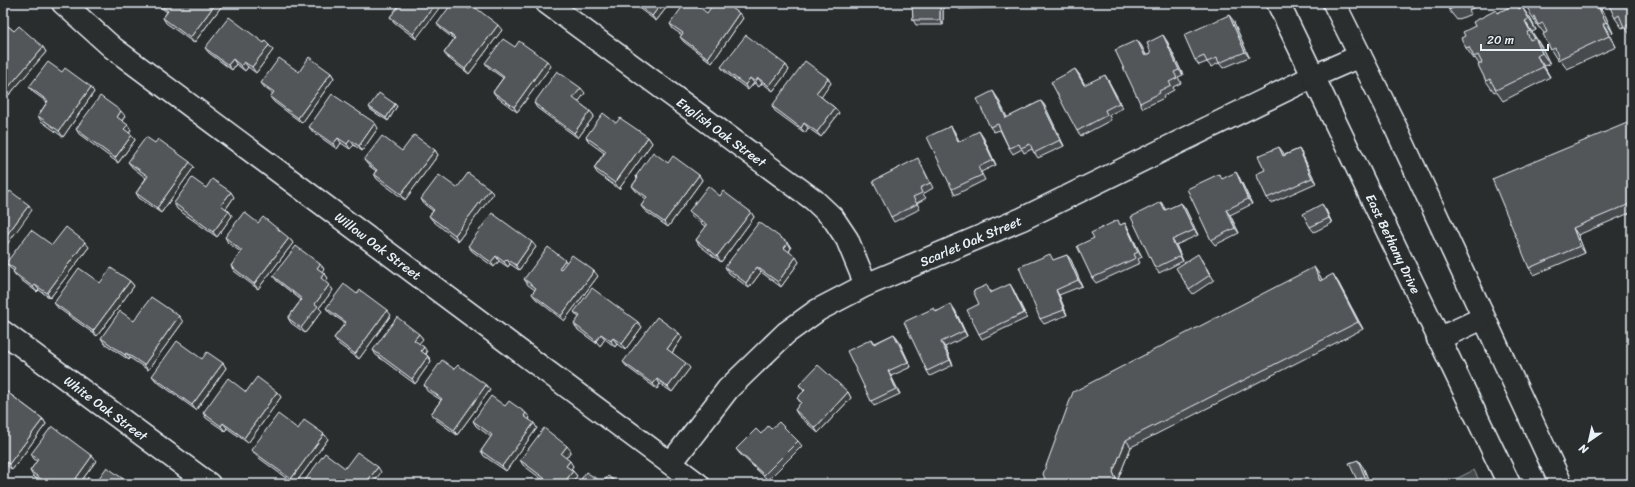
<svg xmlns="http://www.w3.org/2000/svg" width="1635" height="487" viewBox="0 0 1635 487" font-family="Sriracha,sans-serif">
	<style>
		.green { fill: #424648; stroke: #959ca0 }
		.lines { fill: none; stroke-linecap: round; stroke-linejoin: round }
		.minor-casing { stroke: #e8f1f8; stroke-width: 25 }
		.major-casing { stroke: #e8f1f8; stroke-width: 25 }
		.minor { stroke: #2a2d2e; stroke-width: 22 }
		.major { stroke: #2a2d2e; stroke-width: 22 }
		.wall { fill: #474b4d; stroke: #e8f1f8 }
		.shaded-wall { fill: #3a3d3e; stroke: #e8f1f8 }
		.building { fill: #535759; stroke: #e8f1f8 }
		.labels { text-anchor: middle; stroke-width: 3.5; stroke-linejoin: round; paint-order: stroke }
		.street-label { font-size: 13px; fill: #e8f1f8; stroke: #2a2d2e }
	</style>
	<rect width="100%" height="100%" fill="#2a2d2e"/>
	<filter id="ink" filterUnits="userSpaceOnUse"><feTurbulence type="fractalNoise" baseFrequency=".025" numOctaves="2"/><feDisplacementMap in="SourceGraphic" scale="8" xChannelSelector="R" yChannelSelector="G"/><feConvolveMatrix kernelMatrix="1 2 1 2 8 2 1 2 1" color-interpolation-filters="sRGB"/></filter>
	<g filter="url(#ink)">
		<path class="green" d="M 1474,470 L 1481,484 L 1446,484 Z"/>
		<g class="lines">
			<defs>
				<g id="minor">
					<path id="s1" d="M 63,3 L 113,48 L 698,484"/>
					<path id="s2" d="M 547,3 L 814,200 L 833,218 L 847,239 L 866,285"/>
					<path id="s3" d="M 3,332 L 209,484"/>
					<path id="s4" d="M 671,463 L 728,389 L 786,333 L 818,310 L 866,285 L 1022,219 L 1314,76"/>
				</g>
				<g id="major">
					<path id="s5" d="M 1278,3 L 1509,484"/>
					<path d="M 1334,3 L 1395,126 L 1561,484"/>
					<path d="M 1314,76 L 1360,56"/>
					<path d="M 1438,339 L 1483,318"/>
				</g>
			</defs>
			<use href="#minor" class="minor-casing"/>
			<use href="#major" class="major-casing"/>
			<use href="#minor" class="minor"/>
			<use href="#major" class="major"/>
		</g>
		<path class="wall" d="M 157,3 L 224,3 L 194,43 L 166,23 L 163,18 L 167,12 L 160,7 Z
			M 401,3 L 416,39 L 394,22 L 390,17 Z
			M 632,3 L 670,3 L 656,21 Z
			M 891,3 L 943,3 L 943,25 L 916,25 L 913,20 L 913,5 L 893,5 Z
			M 955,3 L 1008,3 L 1008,8 L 959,9 Z
			M 1446,3 L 1483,3 L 1469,10 L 1471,14 L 1457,20 L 1449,10 Z
			M 1529,3 L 1599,3 L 1602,9 L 1601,10 L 1605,15 L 1613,33 L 1610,34 L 1616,47 L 1567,69 L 1560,60 L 1558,61 L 1551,50 L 1544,33 L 1540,28 L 1539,28 L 1532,17 L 1530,6 Z
			M 1632,3 L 1632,37 L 1625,27 L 1622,28 L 1615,18 Z
			M 1519,9 L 1530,18 L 1536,30 L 1532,32 L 1536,38 L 1542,48 L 1550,64 L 1544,66 L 1550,77 L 1503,101 L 1496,91 L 1494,92 L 1486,81 L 1479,64 L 1475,58 L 1474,59 L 1466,48 L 1475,26 L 1496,10 L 1498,13 Z
			M 707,13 L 743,18 L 712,63 L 684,42 L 680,37 L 682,35 L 673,29 L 670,24 Z
			M 1233,20 L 1249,57 L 1223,68 L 1219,63 L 1211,67 L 1207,62 L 1199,65 L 1195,60 Z
			M 3,22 L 14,31 L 43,47 L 46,52 L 9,95 L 3,90 Z
			M 437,24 L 502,30 L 469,74 L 448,58 L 444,53 L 454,39 L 441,29 Z
			M 1167,41 L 1183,75 L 1178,77 L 1181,83 L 1173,87 L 1174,90 L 1163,96 L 1164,98 L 1143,108 L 1140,103 L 1141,45 L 1146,55 L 1151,53 Z
			M 264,43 L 269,45 L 273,50 L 256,73 L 248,67 L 245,71 L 236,64 L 232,70 L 209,53 L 205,48 Z
			M 515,47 L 551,66 L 517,112 L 497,97 L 493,92 L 503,78 L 489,68 L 485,63 Z
			M 786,65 L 789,70 L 773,91 L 762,83 L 759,87 L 754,83 L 748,90 L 725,72 L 721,67 Z
			M 299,72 L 331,73 L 334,78 L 302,123 L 274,102 L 270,97 L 273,94 L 265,88 L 261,83 Z
			M 1079,74 L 1085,85 L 1108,80 L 1123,108 L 1109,115 L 1111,120 L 1081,136 L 1077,131 Z
			M 831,83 L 821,97 L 835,108 L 839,113 L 821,137 L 808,128 L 805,133 L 775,111 L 772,106 Z
			M 29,87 L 94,92 L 63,137 L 41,121 L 38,116 L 47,102 L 33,92 Z
			M 585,93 L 578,102 L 590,111 L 594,116 L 578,138 L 537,108 L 534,103 Z
			M 997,97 L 1007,118 L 1041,101 L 1045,106 L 1064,146 L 1038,158 L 1032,149 L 1024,153 L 1022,149 L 1013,154 L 1009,148 L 1000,130 L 994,132 L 990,127 Z
			M 395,104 L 397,106 L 388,121 L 371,110 L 369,107 Z
			M 125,116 L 122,121 L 131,130 L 129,133 L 132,135 L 135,140 L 118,163 L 79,134 L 76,129 Z
			M 1632,121 L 1632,212 L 1578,235 L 1585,253 L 1534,275 L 1529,268 Z
			M 951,126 L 954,131 L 959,141 L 983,137 L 996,165 L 981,172 L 985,180 L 955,195 L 952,189 Z
			M 309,127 L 378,128 L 362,151 L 354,145 L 350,149 L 341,143 L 337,149 L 313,132 Z
			M 586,137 L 648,137 L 652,143 L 619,189 L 597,173 L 594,168 L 604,153 L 589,142 Z
			M 155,143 L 194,167 L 161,213 L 139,198 L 136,193 L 146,178 L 132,167 L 128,162 Z
			M 1299,149 L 1302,154 L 1316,183 L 1271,203 L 1267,198 L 1265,170 L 1283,152 L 1284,155 Z
			M 435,150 L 438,155 L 405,200 L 377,179 L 374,174 L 376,171 L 368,165 L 364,160 L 402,151 Z
			M 668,163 L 699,175 L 702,180 L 668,227 L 645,211 L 641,206 L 646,199 L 636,191 L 632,186 L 637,179 L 636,176 Z
			M 921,164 L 933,188 L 923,194 L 926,198 L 917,203 L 920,209 L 894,222 L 891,217 Z
			M 1239,177 L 1252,204 L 1230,215 L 1239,233 L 1215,245 L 1211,240 L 1222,179 Z
			M 206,188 L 234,197 L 226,209 L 229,211 L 232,216 L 217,237 L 177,209 L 174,203 Z
			M 457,188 L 490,189 L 493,194 L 458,241 L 433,221 L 429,216 L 433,211 L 424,204 L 421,199 Z
			M 720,196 L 751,212 L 754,217 L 721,262 L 699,245 L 696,240 L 706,227 L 692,217 L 689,211 Z
			M 1161,202 L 1166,210 L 1181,203 L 1185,208 L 1198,235 L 1176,245 L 1183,261 L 1159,273 L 1155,268 Z
			M 1326,210 L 1332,223 L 1314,232 L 1310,227 Z
			M 258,223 L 289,238 L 293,243 L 258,289 L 234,271 L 231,266 L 241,252 L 228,243 L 225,237 Z
			M 1125,223 L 1128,228 L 1142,257 L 1138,259 L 1140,263 L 1096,283 L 1092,278 L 1094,238 Z
			M 788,243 L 791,248 L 789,252 L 799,262 L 781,287 L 761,272 L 749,288 L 729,273 L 725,267 Z
			M 52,245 L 89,247 L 50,298 L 39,290 L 37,292 L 17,277 L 13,272 L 14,271 L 10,268 L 6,263 Z
			M 468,246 L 536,247 L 519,270 L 510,264 L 508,267 L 499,261 L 494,267 L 472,251 Z
			M 1067,255 L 1071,260 L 1082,286 L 1059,295 L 1067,315 L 1044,324 L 1040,319 L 1054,260 Z
			M 1201,259 L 1214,280 L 1193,294 L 1189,289 Z
			M 567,262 L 598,276 L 564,321 L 536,299 L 532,294 L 535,290 L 528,285 L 524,279 Z
			M 320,264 L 324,269 L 322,271 L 328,278 L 325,282 L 329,285 L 333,290 L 319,308 L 322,311 L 305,333 L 291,323 L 288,318 L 301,300 L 277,281 L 273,276 Z
			M 1319,274 L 1322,280 L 1338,282 L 1363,329 L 1131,447 L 1118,479 L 1120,484 L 1047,484 Z
			M 130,281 L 134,286 L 97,336 L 58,308 L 54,303 L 100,283 Z
			M 1013,289 L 1027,318 L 982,339 L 979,334 L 979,304 L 990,290 L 991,292 Z
			M 357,294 L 391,315 L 359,359 L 337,343 L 334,338 L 345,323 L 330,313 L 326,308 Z
			M 955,310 L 967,336 L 945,347 L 953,365 L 930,376 L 927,371 L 936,311 Z
			M 574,312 L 638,322 L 642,327 L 625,350 L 617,344 L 615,347 L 605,339 L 600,346 L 578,330 L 574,324 L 579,318 Z
			M 134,321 L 183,322 L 148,370 L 130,358 L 129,360 L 104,343 L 101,338 Z
			M 679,333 L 682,338 L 672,353 L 690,368 L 672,392 L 660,384 L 657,389 L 627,367 L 623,362 Z
			M 419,334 L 423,339 L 419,343 L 427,352 L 426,355 L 428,356 L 431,361 L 415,384 L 376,355 L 373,350 Z
			M 894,334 L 898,339 L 911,367 L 891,376 L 900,394 L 874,406 L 871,401 L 872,339 L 875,343 Z
			M 202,359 L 223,363 L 226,368 L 196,410 L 156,381 L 152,376 Z
			M 454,369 L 490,390 L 457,435 L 435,419 L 431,414 L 441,400 L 427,391 L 424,385 Z
			M 799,385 L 848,392 L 851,398 L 818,433 L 798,415 L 795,410 L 801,403 L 797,398 L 804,391 Z
			M 3,389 L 43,419 L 46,424 L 12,470 L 3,462 Z
			M 246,392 L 277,392 L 281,397 L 248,443 L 227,428 L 225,431 L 206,418 L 203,413 Z
			M 505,406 L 530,418 L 529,420 L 537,428 L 506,471 L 484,456 L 481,451 L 491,437 L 476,426 L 473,421 Z
			M 298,429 L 324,434 L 328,439 L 295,484 L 294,484 L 255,455 L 251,450 Z
			M 771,429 L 798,441 L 802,446 L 768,480 L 740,454 L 736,449 L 761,434 Z
			M 571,451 L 566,458 L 573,466 L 571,469 L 577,476 L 571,484 L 548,484 L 523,465 L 520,460 Z
			M 31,454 L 92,456 L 96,461 L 79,484 L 39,484 L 40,481 L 33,476 L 30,471 L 37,461 L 34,459 Z
			M 1363,467 L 1370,484 L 1359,484 L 1357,480 Z"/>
		<path class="shaded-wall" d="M 216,3 L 224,3 L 194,43 L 190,38 Z
			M 436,3 L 443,3 L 416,39 L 413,34 Z
			M 662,3 L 670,3 L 656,21 L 652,16 Z
			M 940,3 L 943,3 L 943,25 L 940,20 Z
			M 1005,3 L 1008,3 L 1008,8 Z
			M 1597,5 L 1605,15 L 1613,33 L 1606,22 Z
			M 1522,7 L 1530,18 L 1536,30 L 1529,19 Z
			M 739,13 L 743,18 L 712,63 L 708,58 Z
			M 1229,15 L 1233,20 L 1249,57 L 1245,52 Z
			M 1525,21 L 1542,48 L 1550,64 L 1542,53 L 1536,40 L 1530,31 Z
			M 1603,24 L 1610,34 L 1616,47 L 1609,36 Z
			M 498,25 L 502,30 L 469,74 L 465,69 Z
			M 1163,35 L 1167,41 L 1183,75 L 1179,70 Z
			M 1137,40 L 1141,45 L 1149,61 L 1145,56 Z
			M 269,45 L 273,50 L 256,73 L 252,67 Z
			M 43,47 L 46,52 L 9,95 L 6,90 Z
			M 1537,56 L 1544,66 L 1550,77 L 1543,67 Z
			M 233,59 L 236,64 L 232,70 L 228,65 Z
			M 547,61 L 551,66 L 517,112 L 514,107 Z
			M 244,62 L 248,67 L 245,71 L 241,66 Z
			M 786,65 L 789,70 L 773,91 L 769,86 Z
			M 1075,69 L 1079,74 L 1088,91 L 1084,85 Z
			M 331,73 L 334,78 L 302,123 L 298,118 Z
			M 1105,75 L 1108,80 L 1123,108 L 1119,103 Z
			M 750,78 L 754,83 L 748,90 L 745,85 Z
			M 758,78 L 762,83 L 759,87 L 755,82 Z
			M 828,78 L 831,83 L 820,99 L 816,93 Z
			M 91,87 L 94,92 L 63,137 L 59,131 Z
			M 581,88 L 585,93 L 577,104 L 573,98 Z
			M 993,91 L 997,97 L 1010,123 L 1006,118 Z
			M 1041,101 L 1045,106 L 1064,146 L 1060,140 Z
			M 395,104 L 397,106 L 388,121 L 386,118 Z
			M 835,108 L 839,113 L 821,137 L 817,132 Z
			M 121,111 L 125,116 L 121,122 L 117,117 Z
			M 590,111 L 594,116 L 578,138 L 574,133 Z
			M 375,123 L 378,128 L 362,151 L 359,146 Z
			M 804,123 L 808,128 L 805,133 L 801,128 Z
			M 128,125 L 131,130 L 128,135 L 124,129 Z
			M 951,126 L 954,131 L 962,147 L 958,142 Z
			M 979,131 L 983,137 L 996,165 L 993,160 Z
			M 132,135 L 135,140 L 118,163 L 115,158 Z
			M 648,137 L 652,143 L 619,189 L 615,183 Z
			M 338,138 L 341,143 L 337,149 L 333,144 Z
			M 350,140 L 354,145 L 350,149 L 347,144 Z
			M 1279,147 L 1283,152 L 1287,161 L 1283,156 Z
			M 1299,149 L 1302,154 L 1316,183 L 1312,178 Z
			M 435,150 L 438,155 L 405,200 L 401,194 Z
			M 190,162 L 194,167 L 161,213 L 157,208 Z
			M 1236,172 L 1239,177 L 1252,204 L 1248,199 Z
			M 699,175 L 702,180 L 668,227 L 664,222 Z
			M 490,189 L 493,194 L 458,241 L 455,235 Z
			M 231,192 L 234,197 L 225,210 L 221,205 Z
			M 1181,203 L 1185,208 L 1198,235 L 1194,230 Z
			M 1322,204 L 1326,210 L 1332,223 L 1329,218 Z
			M 29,205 L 32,210 L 3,250 L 3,240 Z
			M 1226,210 L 1230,215 L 1239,233 L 1235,228 Z
			M 229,211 L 232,216 L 217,237 L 213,232 Z
			M 751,212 L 754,217 L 721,262 L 717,256 Z
			M 1125,223 L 1128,228 L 1142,257 L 1138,252 Z
			M 1573,228 L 1578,235 L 1585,253 L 1580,246 Z
			M 289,238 L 293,243 L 258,289 L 254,284 Z
			M 1172,240 L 1176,245 L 1183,261 L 1180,256 Z
			M 85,242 L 89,247 L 50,298 L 47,293 Z
			M 532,242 L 536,247 L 519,270 L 516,265 Z
			M 788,243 L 791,248 L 788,253 L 784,248 Z
			M 1067,255 L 1071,260 L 1082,286 L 1078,280 Z
			M 496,256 L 499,261 L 494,267 L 491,262 Z
			M 796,257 L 799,262 L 781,287 L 778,282 Z
			M 507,259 L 510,264 L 508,267 L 504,262 Z
			M 565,260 L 568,265 L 563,273 L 559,268 Z
			M 320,264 L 324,269 L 321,273 L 317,268 Z
			M 757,267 L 761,272 L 749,288 L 746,283 Z
			M 1314,267 L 1319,274 L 1326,288 L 1320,281 Z
			M 594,271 L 598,276 L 564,321 L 561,316 Z
			M 324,273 L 328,278 L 324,283 L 321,278 Z
			M 1333,274 L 1338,282 L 1363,329 L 1358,322 Z
			M 130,281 L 134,286 L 97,336 L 93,331 Z
			M 1010,284 L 1013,289 L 1027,318 L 1024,313 Z
			M 35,285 L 39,290 L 37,292 L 33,287 Z
			M 329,285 L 333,290 L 319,308 L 322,311 L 305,333 L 301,328 L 315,304 Z
			M 1056,290 L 1059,295 L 1067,315 L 1064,310 Z
			M 951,304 L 955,310 L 967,336 L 964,331 Z
			M 387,310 L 391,315 L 359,359 L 355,354 Z
			M 179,316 L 183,322 L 148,370 L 144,365 Z
			M 638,322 L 642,327 L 625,350 L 622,344 Z
			M 679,333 L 682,338 L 671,354 L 667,349 Z
			M 419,334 L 423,339 L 418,345 L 414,340 Z
			M 601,334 L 605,339 L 600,346 L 596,341 Z
			M 894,334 L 898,339 L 911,367 L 908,362 Z
			M 613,338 L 617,344 L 615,347 L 611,341 Z
			M 941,342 L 945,347 L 953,365 L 950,360 Z
			M 424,347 L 427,352 L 424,356 L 421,351 Z
			M 126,353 L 130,358 L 129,360 L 125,355 Z
			M 428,356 L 431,361 L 415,384 L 412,379 Z
			M 223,363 L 226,368 L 196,410 L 192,405 Z
			M 686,363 L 690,368 L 672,392 L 668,387 Z
			M 888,371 L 891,376 L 900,394 L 896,389 Z
			M 657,379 L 660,384 L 657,389 L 653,384 Z
			M 486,385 L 490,390 L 457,435 L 454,430 Z
			M 277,392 L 281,397 L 248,443 L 244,438 Z
			M 848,392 L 851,398 L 818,433 L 815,428 Z
			M 526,413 L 530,418 L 527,421 L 524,416 Z
			M 43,419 L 46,424 L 12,470 L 9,464 Z
			M 223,423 L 227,428 L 225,431 L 221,426 Z
			M 534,423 L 537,428 L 506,471 L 502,466 Z
			M 324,434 L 328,439 L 295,484 L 294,484 L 291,479 Z
			M 1126,440 L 1131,447 L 1118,479 L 1120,484 L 1118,484 L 1113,472 Z
			M 567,446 L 571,451 L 565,459 L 561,454 Z
			M 92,456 L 96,461 L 79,484 L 72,484 Z
			M 1358,460 L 1363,467 L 1370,484 L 1365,477 Z
			M 570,461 L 573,466 L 570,471 L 566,466 Z
			M 378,467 L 381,472 L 373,484 L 365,484 Z
			M 573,471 L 577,476 L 571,484 L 563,484 Z"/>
		<path class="building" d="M 158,3 L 216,3 L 190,38 L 163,18 L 168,11 Z
			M 401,3 L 436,3 L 413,34 L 390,17 Z
			M 452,3 L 461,3 L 469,9 L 472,5 L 498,25 L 465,69 L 444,53 L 455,38 L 437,24 Z
			M 635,3 L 662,3 L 652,16 Z
			M 685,3 L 694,3 L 707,13 L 714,3 L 725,3 L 739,13 L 708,58 L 680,37 L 683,33 L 670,24 Z
			M 912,3 L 940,3 L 940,20 L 913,20 Z
			M 955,3 L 979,3 L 955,4 Z
			M 1446,3 L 1463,3 L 1449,10 Z
			M 1529,3 L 1594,3 L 1595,6 L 1597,5 L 1606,22 L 1603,24 L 1609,36 L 1559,59 L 1555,48 L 1551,50 L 1543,34 L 1547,32 L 1543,23 L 1538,25 L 1534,16 L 1532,17 L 1527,7 L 1530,6 Z
			M 1608,3 L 1632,3 L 1632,23 L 1624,27 L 1619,15 L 1615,18 Z
			M 1516,4 L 1519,9 L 1522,7 L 1529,19 L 1525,21 L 1530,31 L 1527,32 L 1530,40 L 1535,38 L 1542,53 L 1537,56 L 1543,67 L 1496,90 L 1490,79 L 1486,81 L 1478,65 L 1482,63 L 1478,55 L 1474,57 L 1469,47 L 1466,48 L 1461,38 L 1465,36 L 1463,32 L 1475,26 L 1473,22 L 1496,10 L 1497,13 Z
			M 1229,15 L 1245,52 L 1219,63 L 1217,58 L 1207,62 L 1204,56 L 1195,60 L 1184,35 Z
			M 229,17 L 264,43 L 265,41 L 269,45 L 252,67 L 244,62 L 241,66 L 233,59 L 228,65 L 205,48 Z
			M 3,22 L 14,31 L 19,26 L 43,47 L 6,90 L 3,88 Z
			M 746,35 L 786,65 L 769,86 L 758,78 L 755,82 L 750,78 L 745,85 L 721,67 Z
			M 1163,35 L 1179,70 L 1174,72 L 1177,78 L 1169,82 L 1171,85 L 1159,91 L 1160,93 L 1140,103 L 1115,50 L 1137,40 L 1145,56 L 1151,53 L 1147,43 Z
			M 503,39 L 515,47 L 519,41 L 547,61 L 514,107 L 493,92 L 504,77 L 485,63 Z
			M 309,57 L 331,73 L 298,118 L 270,97 L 274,92 L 261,83 L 279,58 L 299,72 Z
			M 805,61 L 828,78 L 816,93 L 835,108 L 817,132 L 804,123 L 801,128 L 772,106 Z
			M 48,62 L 62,72 L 65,68 L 91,87 L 59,131 L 38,116 L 48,101 L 29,87 Z
			M 1075,69 L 1084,85 L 1105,75 L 1119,103 L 1105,110 L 1107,115 L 1077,131 L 1051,82 Z
			M 557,71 L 581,88 L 573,98 L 590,111 L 574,133 L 534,103 Z
			M 993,91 L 1006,118 L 1041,101 L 1060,140 L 1034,153 L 1030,144 L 1021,148 L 1019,144 L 1009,148 L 998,124 L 990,127 L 977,99 Z
			M 379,93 L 395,104 L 386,118 L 369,107 Z
			M 332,94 L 375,123 L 359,146 L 350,140 L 347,144 L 338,138 L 333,144 L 309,127 Z
			M 100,96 L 121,111 L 117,117 L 128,125 L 124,129 L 132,135 L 115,158 L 76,129 Z
			M 603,113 L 616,123 L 620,118 L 648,137 L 615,183 L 594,168 L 606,151 L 586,137 Z
			M 1632,121 L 1632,203 L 1573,228 L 1580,246 L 1529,268 L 1492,179 Z
			M 951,126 L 958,142 L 979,131 L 993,160 L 978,167 L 982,175 L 952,189 L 927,137 Z
			M 414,135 L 435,150 L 401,194 L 374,174 L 377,170 L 364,160 L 382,136 L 402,151 Z
			M 146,137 L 155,143 L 158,139 L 190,162 L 157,208 L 136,193 L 148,176 L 128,162 Z
			M 1279,147 L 1283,156 L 1299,149 L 1312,178 L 1267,198 L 1256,174 L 1265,170 L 1258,156 Z
			M 653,152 L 668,163 L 673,156 L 699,175 L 664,222 L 641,206 L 647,197 L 632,186 L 638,178 L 636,176 Z
			M 918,158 L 930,183 L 920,188 L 922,193 L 913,197 L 917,204 L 891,217 L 873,181 Z
			M 1236,172 L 1248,199 L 1226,210 L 1235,228 L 1211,240 L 1187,189 L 1219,174 L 1222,179 Z
			M 468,173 L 490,189 L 455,235 L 429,216 L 434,210 L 421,199 L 439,175 L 457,188 Z
			M 192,178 L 206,188 L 212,179 L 231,192 L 221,205 L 229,211 L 213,232 L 174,203 Z
			M 708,186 L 720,196 L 723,191 L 751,212 L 717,256 L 696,240 L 707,225 L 689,211 Z
			M 10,191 L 29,205 L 3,240 L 3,200 Z
			M 1161,202 L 1165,210 L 1181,203 L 1194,230 L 1172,240 L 1180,256 L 1155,268 L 1131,217 Z
			M 1322,204 L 1329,218 L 1310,227 L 1303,214 Z
			M 244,212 L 258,223 L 263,217 L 289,238 L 254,284 L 231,266 L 242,251 L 225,237 Z
			M 492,213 L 532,242 L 516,265 L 507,259 L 504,262 L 496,256 L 491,262 L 468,246 Z
			M 1118,220 L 1120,225 L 1125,223 L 1138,252 L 1134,254 L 1136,258 L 1092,278 L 1077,246 L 1094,238 L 1091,233 Z
			M 759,222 L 788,243 L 784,248 L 796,257 L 778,282 L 757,267 L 746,283 L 725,267 Z
			M 66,227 L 85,242 L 47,293 L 35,285 L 33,287 L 13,272 L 15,269 L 6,263 L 31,230 L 52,245 Z
			M 296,246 L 320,264 L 317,268 L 324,273 L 321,278 L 329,285 L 315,304 L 318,306 L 301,328 L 288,318 L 302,299 L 273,276 Z
			M 548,247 L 565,260 L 559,268 L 561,269 L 572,255 L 594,271 L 561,316 L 532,294 L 536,288 L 524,279 Z
			M 1050,254 L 1053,260 L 1067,255 L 1078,280 L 1056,290 L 1064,310 L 1040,319 L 1019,267 Z
			M 1198,254 L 1210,275 L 1189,289 L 1176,268 Z
			M 1314,267 L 1320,281 L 1333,274 L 1358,322 L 1126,440 L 1113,472 L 1118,484 L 1047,484 L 1043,474 L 1073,392 Z
			M 79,268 L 100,283 L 111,268 L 130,281 L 93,331 L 54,303 Z
			M 344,284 L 357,294 L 360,290 L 387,310 L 355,354 L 334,338 L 346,322 L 326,308 Z
			M 1010,284 L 1024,313 L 979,334 L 967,310 L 979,304 L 973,291 L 987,285 L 990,293 Z
			M 592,288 L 638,322 L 622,344 L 613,338 L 611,341 L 601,334 L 596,341 L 574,324 L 580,316 L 574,312 Z
			M 151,297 L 179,316 L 144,365 L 126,353 L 125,355 L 101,338 L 120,311 L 134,321 Z
			M 951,304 L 964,331 L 941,342 L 950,360 L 927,371 L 904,322 L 934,308 L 936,312 Z
			M 397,317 L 419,334 L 414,340 L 424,347 L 421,351 L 428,356 L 412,379 L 373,350 Z
			M 657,317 L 679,333 L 667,349 L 686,363 L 668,387 L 657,379 L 653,384 L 623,362 Z
			M 894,334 L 908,362 L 888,371 L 896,389 L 871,401 L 847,351 L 872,339 L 874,344 Z
			M 177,341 L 202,359 L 207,352 L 223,363 L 192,405 L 152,376 Z
			M 442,360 L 454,369 L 458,365 L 486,385 L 454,430 L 431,414 L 442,399 L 424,385 Z
			M 818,365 L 848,392 L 815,428 L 795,410 L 801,402 L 797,398 L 805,390 L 799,385 Z
			M 257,377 L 277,392 L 244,438 L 223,423 L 221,426 L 203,413 L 228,378 L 246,392 Z
			M 3,389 L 43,419 L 9,464 L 3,460 Z
			M 491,396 L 505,406 L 509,401 L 526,413 L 524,416 L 534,423 L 502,466 L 481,451 L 492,435 L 473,421 Z
			M 278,414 L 298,429 L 304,420 L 324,434 L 291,479 L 251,450 Z
			M 779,422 L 798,441 L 764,475 L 736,449 L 756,429 L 761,434 L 768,426 L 771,429 Z
			M 52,426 L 92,456 L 72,484 L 39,484 L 38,483 L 41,479 L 30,471 L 38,459 L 31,454 Z
			M 544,428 L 567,446 L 561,454 L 570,461 L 566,466 L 573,471 L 563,484 L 552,484 L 520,460 Z
			M 357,452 L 378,467 L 365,484 L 302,484 L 325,453 L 345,468 Z
			M 1358,460 L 1365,477 L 1357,480 L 1349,463 Z
			M 107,467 L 130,484 L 84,484 L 88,477 L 96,482 Z
			M 586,472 L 603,483 L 608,476 L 619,484 L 578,484 Z"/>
	</g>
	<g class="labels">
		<g class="street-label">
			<text dy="5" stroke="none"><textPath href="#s2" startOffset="217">English Oak Street</textPath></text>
			<text dy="5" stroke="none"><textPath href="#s4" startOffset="381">Scarlet Oak Street</textPath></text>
			<text dy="5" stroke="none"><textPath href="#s5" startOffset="267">East Bethany Drive</textPath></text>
			<text dy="5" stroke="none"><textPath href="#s1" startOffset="398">Willow Oak Street</textPath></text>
			<text dy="5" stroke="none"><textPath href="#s3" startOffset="128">White Oak Street</textPath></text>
		</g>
	</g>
	<rect width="1635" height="487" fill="none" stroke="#2a2d2e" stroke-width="16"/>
	<rect x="8" y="8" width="1619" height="471" fill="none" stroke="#e8f1f8" stroke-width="1.5" filter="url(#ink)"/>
	<g transform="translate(1589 441) rotate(214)" stroke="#2a2d2e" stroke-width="3" paint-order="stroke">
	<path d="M0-3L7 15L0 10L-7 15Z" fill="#e8f1f8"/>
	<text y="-6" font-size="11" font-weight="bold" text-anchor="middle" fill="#e8f1f8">N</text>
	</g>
	<path d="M1481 44v6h67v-6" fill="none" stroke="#e8f1f8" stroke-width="2"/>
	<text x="1487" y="44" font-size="12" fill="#e8f1f8" stroke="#2a2d2e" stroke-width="3" paint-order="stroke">20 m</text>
</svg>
